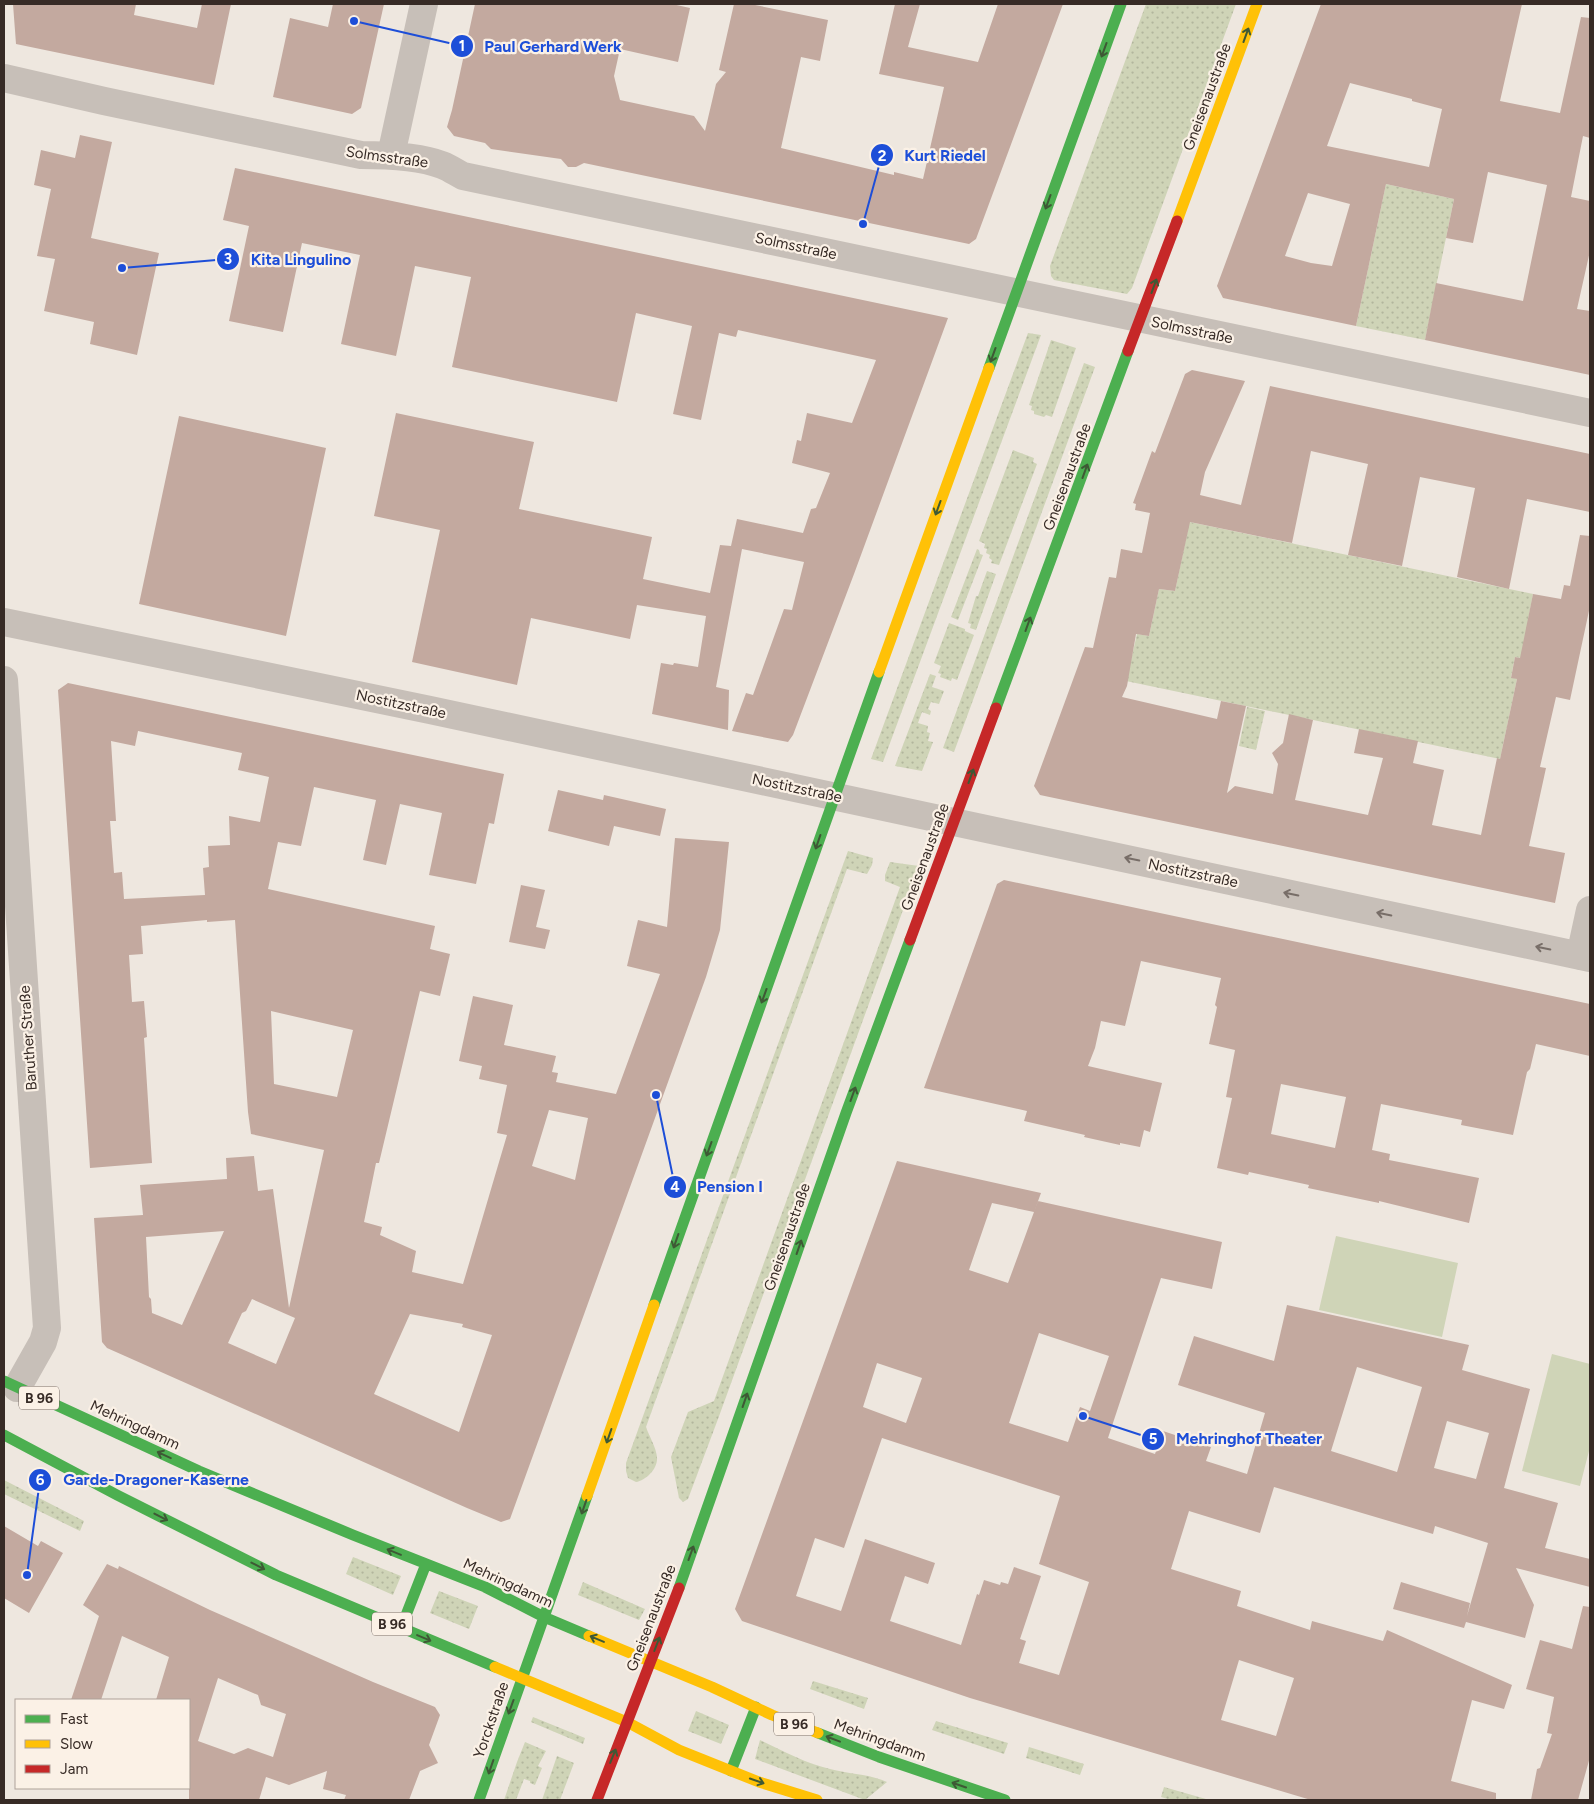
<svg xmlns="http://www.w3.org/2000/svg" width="1594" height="1804" viewBox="0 0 1594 1804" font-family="Figtree,sans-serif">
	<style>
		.green { fill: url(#green-dots) }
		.pitch { fill: #cfd4b7 }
		.building { fill: #c3a99f; fill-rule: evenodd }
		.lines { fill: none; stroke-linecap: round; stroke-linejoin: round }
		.street { stroke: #c7bfb8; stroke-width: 28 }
		.fast { stroke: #4caf50; stroke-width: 11 }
		.slow { stroke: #ffc107; stroke-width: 11 }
		.jam { stroke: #c62828; stroke-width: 11 }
		.oneway { stroke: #3e5935 }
		.oneway2 { stroke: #786e68 }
		.labels { text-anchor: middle; stroke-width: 4.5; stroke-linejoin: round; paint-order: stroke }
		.shield { fill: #fbf1e6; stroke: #726660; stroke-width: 1 }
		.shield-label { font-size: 14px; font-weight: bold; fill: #372b26 }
		.street-label { font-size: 15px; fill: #372b26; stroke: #fbf1e6 }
		.leader { fill: none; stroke: #1d4ed8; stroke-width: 2 }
		.callout-dot { fill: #1d4ed8; stroke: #fbf1e6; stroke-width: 2 }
		.mark-label { font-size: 15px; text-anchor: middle; font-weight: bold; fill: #fff }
		.callout-label { font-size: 16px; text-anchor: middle; font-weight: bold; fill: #1d4ed8; stroke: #fbf1e6; stroke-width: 4.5; stroke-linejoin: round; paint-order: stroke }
	</style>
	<defs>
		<pattern id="green-dots" width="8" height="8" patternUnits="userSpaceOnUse" patternTransform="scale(1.25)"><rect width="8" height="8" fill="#cfd4b7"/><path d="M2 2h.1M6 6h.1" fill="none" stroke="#b2b69d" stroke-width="1.8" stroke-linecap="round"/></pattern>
	</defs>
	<rect width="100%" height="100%" fill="#eee7df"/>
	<path class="green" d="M 1146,4 L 1236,4 L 1132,288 L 1127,294 L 1054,280 L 1051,276 L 1050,266 Z
		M 1386,184 L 1454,199 L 1425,340 L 1356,326 Z
		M 1028,333 L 1041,335 L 883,762 L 871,759 Z
		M 1051,340 L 1076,348 L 1052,417 L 1046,415 L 1044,417 L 1034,414 L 1034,411 L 1031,410 L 1032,406 L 1029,405 Z
		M 1084,363 L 1095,367 L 954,752 L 943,748 Z
		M 1013,450 L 1034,458 L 1033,462 L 1037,464 L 999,565 L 991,563 L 992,560 L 989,558 L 990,555 L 986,553 L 987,549 L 984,548 L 985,544 L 979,541 Z
		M 1185,521 L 1533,594 L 1528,620 L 1536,661 L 1515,657 L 1511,677 L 1517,679 L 1500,759 L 1126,681 L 1137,634 L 1149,636 L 1159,589 L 1175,591 L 1188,529 Z
		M 977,549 L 979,550 L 980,554 L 983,555 L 958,620 L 951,617 Z
		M 987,571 L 996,574 L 976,630 L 970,628 L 971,624 L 968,623 L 976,596 L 978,596 Z
		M 949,623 L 965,629 L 965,631 L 974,635 L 957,680 L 952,678 L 951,681 L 940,677 L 941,674 L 938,673 L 941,666 L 934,663 Z
		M 930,674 L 936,676 L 932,687 L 944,691 L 939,704 L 931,702 L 928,709 L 931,711 L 930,715 L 922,712 L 918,723 L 928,726 L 927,732 L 930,733 L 928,741 L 933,742 L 922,771 L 895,766 Z
		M 1247,707 L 1265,711 L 1256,750 L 1239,746 Z
		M 848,851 L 873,858 L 872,865 L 867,874 L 847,869 L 646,1427 C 649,1436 656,1447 657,1457 C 658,1469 646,1480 636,1482 L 628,1478 L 626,1471 L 626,1463 Z
		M 890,862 L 919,866 L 718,1419 L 688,1499 L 683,1502 L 679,1498 L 671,1457 L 688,1412 L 714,1401 L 900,887 L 885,881 L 885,875 Z
		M 4,1480 L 84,1521 L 80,1531 L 4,1494 Z
		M 353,1557 L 401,1576 L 393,1595 L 346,1574 Z
		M 583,1582 L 645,1609 L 639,1620 L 578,1595 Z
		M 439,1591 L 478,1606 L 469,1629 L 430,1613 Z
		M 813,1681 L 868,1698 L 864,1709 L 810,1689 Z
		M 696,1711 L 729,1725 L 721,1744 L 688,1731 Z
		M 533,1717 L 585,1738 L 583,1744 L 531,1722 Z
		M 936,1721 L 1008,1743 L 1004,1754 L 932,1730 Z
		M 760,1740 C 783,1751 805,1763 830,1769 C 849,1774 869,1774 887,1782 L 865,1800 L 755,1759 Z
		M 525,1742 L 546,1751 L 538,1766 L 542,1768 L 535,1785 L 530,1783 L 530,1781 L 524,1779 L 516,1800 L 504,1800 L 517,1762 Z
		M 1029,1747 L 1084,1764 L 1080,1775 L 1026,1758 Z
		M 557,1756 L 574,1763 L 560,1800 L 542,1800 Z
		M 1164,1787 L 1206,1799 L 1206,1800 L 1171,1800 L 1161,1797 Z"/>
	<path class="pitch" d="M 1336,1236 L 1458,1263 L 1442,1337 L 1319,1310 Z
		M 1552,1354 L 1590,1364 L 1590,1447 L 1580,1486 L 1522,1471 Z"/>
	<path class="building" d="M 13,4 L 136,4 L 134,15 L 197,28 L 202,4 L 231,4 L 214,85 L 16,44 Z
		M 333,4 L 384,4 L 361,108 L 352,114 L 273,97 L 290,18 L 328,27 Z
		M 475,4 L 672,4 L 690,8 L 678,62 L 620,49 L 614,76 L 620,100 L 694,116 L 705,131 L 716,84 L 726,72 L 719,70 L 734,4 L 750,4 L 828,20 L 820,61 L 801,57 L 781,148 L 894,175 L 894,172 L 923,179 L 944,87 L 879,74 L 895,4 L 920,4 L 908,47 L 978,62 L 998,4 L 1063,4 L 976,239 L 969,244 L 584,163 L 576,167 L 568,167 L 561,159 L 491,149 L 485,143 L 454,136 L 447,127 L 452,110 Z
		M 1321,4 L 1522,4 L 1500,101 L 1560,113 L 1581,17 L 1590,18 L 1590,138 L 1583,136 L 1571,197 L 1590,201 L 1590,251 L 1577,309 L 1590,311 L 1590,375 L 1425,340 L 1436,283 L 1523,301 L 1547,185 L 1488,172 L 1473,243 L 1446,238 L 1454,199 L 1386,184 L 1356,326 L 1223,298 L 1217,286 ZM 1350,83 L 1412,99 L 1412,101 L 1442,109 L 1429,167 L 1327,146 ZM 1308,193 L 1350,204 L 1332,266 L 1311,263 L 1285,256 Z
		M 80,135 L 112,142 L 91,238 L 159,253 L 137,355 L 90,344 L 94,322 L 44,311 L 55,259 L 37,256 L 51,189 L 34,185 L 41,150 L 75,158 Z
		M 235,168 L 948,318 L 854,574 L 793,735 L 788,742 L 732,731 L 746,693 L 753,695 L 784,609 L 792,610 L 804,562 L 742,549 L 716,687 L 729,690 L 728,730 L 652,714 L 661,663 L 673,665 L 674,663 L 698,667 L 706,616 L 637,605 L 630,639 L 531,618 L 517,685 L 412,662 L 440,530 L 374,516 L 396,413 L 534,442 L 519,509 L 652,537 L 643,579 L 710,593 L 720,545 L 731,546 L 737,519 L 803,533 L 811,509 L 816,508 L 830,473 L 792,463 L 797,440 L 801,441 L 807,413 L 852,423 L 876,360 L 738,330 L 736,337 L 719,333 L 701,420 L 673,414 L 692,326 L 636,313 L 617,402 L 452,367 L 471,277 L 415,266 L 396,356 L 368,350 L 341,344 L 360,255 L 302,243 L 283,332 L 229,321 L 249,226 L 223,220 Z
		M 1192,370 L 1245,381 L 1205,472 L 1200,495 L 1241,505 L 1270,386 L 1590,454 L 1590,512 L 1527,499 L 1509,589 L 1457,577 L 1475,488 L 1420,477 L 1402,566 L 1348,555 L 1368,464 L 1311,451 L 1292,543 L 1190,522 L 1175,591 L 1159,589 L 1149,636 L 1136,634 L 1127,686 L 1122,697 L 1217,719 L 1221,701 L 1246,706 L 1227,793 L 1235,786 L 1273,794 L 1278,764 L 1272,753 L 1283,743 L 1289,714 L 1313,720 L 1295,800 L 1368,815 L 1383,758 L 1354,753 L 1359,729 L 1418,741 L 1413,763 L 1444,770 L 1432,825 L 1481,835 L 1497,758 L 1500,759 L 1517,679 L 1511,678 L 1515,657 L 1520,658 L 1533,594 L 1561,599 L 1564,585 L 1570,586 L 1580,535 L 1590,536 L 1590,606 L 1570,700 L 1556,697 L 1540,767 L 1546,768 L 1529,846 L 1565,853 L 1555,903 L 1040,795 L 1034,786 L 1085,647 L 1093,648 L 1109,577 L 1116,578 L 1121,549 L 1142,553 L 1150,513 L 1135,510 L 1136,504 L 1133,503 L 1152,451 L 1155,453 L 1185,374 Z
		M 179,416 L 326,448 L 286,636 L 139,604 Z
		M 68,683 L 504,774 L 494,824 L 489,823 L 476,884 L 429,875 L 442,813 L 400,804 L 386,865 L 363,860 L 376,800 L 314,787 L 301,846 L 278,842 L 268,889 L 435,926 L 430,949 L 450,954 L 440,996 L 420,991 L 379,1163 L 376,1163 L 364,1222 L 382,1227 L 380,1235 L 416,1251 L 412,1272 L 463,1284 L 507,1135 L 497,1133 L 507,1085 L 479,1079 L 482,1066 L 459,1061 L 473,996 L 513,1005 L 504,1045 L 556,1056 L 552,1072 L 558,1073 L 556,1082 L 616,1094 L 660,974 L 627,966 L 638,920 L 667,927 L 675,838 L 729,842 L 720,930 L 706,977 L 510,1519 L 501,1522 L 467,1508 L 107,1348 L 102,1342 L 94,1218 L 143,1215 L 140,1185 L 227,1179 L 226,1158 L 254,1156 L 258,1191 L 273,1189 L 289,1308 L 324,1150 L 251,1134 L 248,1112 L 235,920 L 207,922 L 207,920 L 141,926 L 143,954 L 129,955 L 132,1002 L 144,1001 L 147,1037 L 144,1038 L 152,1163 L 90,1168 L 58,690 ZM 138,731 L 242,753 L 238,770 L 269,777 L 260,822 L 229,816 L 230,845 L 208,846 L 209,867 L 203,868 L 205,895 L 124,899 L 122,872 L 114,873 L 110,821 L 116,821 L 111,741 L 135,746 ZM 271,1011 L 353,1030 L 337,1097 L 274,1084 ZM 549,1110 L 588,1118 L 575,1180 L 532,1166 ZM 224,1231 L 182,1325 L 152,1313 L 151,1299 L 149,1297 L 146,1237 ZM 252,1299 L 295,1318 L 276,1364 L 228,1343 L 242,1313 L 246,1311 ZM 410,1314 L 463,1324 L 462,1327 L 492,1335 L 459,1432 L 374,1394 Z
		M 558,790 L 603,800 L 604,795 L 666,809 L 660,836 L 614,826 L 609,846 L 548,831 Z
		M 1004,880 L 1590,1004 L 1590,1056 L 1536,1044 L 1530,1069 L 1527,1072 L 1513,1135 L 1461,1125 L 1462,1120 L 1381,1104 L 1372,1150 L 1390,1154 L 1389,1160 L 1479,1178 L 1469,1223 L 1379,1201 L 1379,1203 L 1308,1188 L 1309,1185 L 1249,1172 L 1248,1175 L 1217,1168 L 1232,1098 L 1226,1097 L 1235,1050 L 1209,1044 L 1217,1007 L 1215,1005 L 1221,978 L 1141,961 L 1125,1026 L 1101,1021 L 1095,1048 L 1088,1066 L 1162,1083 L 1150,1132 L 1144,1130 L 1140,1147 L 1120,1143 L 1120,1145 L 1084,1137 L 1085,1135 L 1024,1121 L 1027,1111 L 924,1088 L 997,884 ZM 1281,1084 L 1346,1097 L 1335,1148 L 1271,1134 Z
		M 521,885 L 545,890 L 536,927 L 550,930 L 545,949 L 509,942 Z
		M 897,1161 L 1041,1193 L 1034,1212 L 992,1203 L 969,1270 L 1008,1283 L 1038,1201 L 1222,1242 L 1212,1289 L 1161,1278 L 1108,1438 L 1155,1454 L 1163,1431 L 1211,1447 L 1206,1461 L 1247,1474 L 1265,1413 L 1178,1385 L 1194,1336 L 1274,1361 L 1287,1305 L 1469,1345 L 1462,1370 L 1530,1389 L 1504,1488 L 1558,1503 L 1545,1548 L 1590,1559 L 1590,1587 L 1516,1568 L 1534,1605 L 1525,1638 L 1466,1622 L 1464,1628 L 1393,1609 L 1401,1582 L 1470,1603 L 1467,1616 L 1488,1543 L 1435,1526 L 1433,1534 L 1274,1487 L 1260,1533 L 1189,1511 L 1171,1569 L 1241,1591 L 1237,1606 L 1310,1630 L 1312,1621 L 1383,1641 L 1387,1630 L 1512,1685 L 1504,1709 L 1472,1700 L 1451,1781 L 1496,1793 L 1496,1800 L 1311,1800 L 970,1698 L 742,1621 L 735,1609 ZM 1039,1333 L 1109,1356 L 1090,1411 L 1080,1407 L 1068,1442 L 1009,1423 ZM 877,1363 L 922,1378 L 906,1423 L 863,1407 ZM 1357,1367 L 1422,1387 L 1397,1472 L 1331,1451 ZM 1447,1421 L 1489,1433 L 1476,1479 L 1434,1468 ZM 882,1438 L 1060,1496 L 1039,1564 L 1089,1582 L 1059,1675 L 1019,1663 L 1026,1641 L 1020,1639 L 1041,1576 L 1014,1567 L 1008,1584 L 1001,1582 L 1000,1585 L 984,1580 L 979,1595 L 977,1594 L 961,1645 L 890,1621 L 905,1576 L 928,1584 L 935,1563 L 865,1539 L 841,1611 L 796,1596 L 815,1538 L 844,1548 ZM 1239,1660 L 1294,1678 L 1276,1736 L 1221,1720 Z
		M 4,1526 L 38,1546 L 41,1541 L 63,1553 L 29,1613 L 4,1598 Z
		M 107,1564 L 118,1569 L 119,1566 L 210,1610 L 373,1682 L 435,1707 L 440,1715 L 429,1745 L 438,1763 L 420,1771 L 409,1800 L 344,1800 L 346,1795 L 323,1789 L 327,1771 L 289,1785 L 266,1777 L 259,1800 L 189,1800 L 189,1700 L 156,1700 L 169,1657 L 122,1636 L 101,1700 L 71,1700 L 99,1616 L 83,1605 ZM 218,1678 L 258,1695 L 261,1705 L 286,1714 L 273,1757 L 248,1748 L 234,1754 L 198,1741 Z
		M 1583,1606 L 1590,1607 L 1590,1757 L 1578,1800 L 1531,1800 L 1537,1769 L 1540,1768 L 1552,1734 L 1547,1733 L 1554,1697 L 1526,1689 L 1540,1640 L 1572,1649 Z"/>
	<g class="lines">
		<path class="street" d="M 4,78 L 104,101 L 361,155 C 386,155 419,156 442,165 C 450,168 457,173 463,176 L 1590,413
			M 391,155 L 424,4
			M 4,622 L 430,710 L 1590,958
			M 4,680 L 47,1328 L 43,1342 L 17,1388
			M 1580,956 L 1590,910"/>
		<path class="fast" d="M 989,368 L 1121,4
			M 996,708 L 1128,351
			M 654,1305 L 879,672
			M 4,1381 L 199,1471 L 353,1535 L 485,1587 L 544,1617 L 589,1636
			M 4,1435 L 117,1495 L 276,1575 L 495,1667
			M 679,1588 L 846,1113 L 910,940
			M 401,1628 L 426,1564
			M 818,1733 L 879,1757 L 1005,1800
			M 731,1771 L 756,1707
			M 479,1800 L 587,1496"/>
		<path class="slow" d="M 1177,221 L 1257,4
			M 879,672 L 989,368
			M 587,1496 L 654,1305
			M 589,1636 L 712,1687 L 772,1715 L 818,1733
			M 495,1667 L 627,1722 L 679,1750 L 759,1782 L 817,1800"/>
		<path class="jam" d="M 1128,351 L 1177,221
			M 910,940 L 996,708
			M 597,1800 L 679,1588"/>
	</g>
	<defs><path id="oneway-shaft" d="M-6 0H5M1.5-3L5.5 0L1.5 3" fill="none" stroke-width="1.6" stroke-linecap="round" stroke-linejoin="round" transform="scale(1.25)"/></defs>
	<g class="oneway">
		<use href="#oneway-shaft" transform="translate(1246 35) rotate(-70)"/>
		<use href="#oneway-shaft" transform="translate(1104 50) rotate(110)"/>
		<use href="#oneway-shaft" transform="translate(1048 202) rotate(110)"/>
		<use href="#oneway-shaft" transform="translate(1154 286) rotate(-70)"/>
		<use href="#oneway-shaft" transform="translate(993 355) rotate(110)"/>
		<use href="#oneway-shaft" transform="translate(1085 471) rotate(-70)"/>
		<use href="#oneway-shaft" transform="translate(938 508) rotate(110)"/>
		<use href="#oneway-shaft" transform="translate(1028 624) rotate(-70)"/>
		<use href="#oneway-shaft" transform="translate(971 776) rotate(-70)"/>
		<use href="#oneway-shaft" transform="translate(818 842) rotate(109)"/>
		<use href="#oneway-shaft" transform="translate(764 996) rotate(110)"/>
		<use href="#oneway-shaft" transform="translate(853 1094) rotate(-70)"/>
		<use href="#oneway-shaft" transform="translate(709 1149) rotate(110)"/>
		<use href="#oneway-shaft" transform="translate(676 1241) rotate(109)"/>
		<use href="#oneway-shaft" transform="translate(799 1247) rotate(-71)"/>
		<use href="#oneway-shaft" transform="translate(745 1400) rotate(-71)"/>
		<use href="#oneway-shaft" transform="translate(609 1436) rotate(109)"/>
		<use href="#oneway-shaft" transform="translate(164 1455) rotate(-155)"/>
		<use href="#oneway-shaft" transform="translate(584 1507) rotate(109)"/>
		<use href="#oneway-shaft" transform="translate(161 1517) rotate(27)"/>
		<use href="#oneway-shaft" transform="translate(394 1552) rotate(-158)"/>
		<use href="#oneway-shaft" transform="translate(691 1553) rotate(-70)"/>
		<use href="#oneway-shaft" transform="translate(258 1566) rotate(27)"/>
		<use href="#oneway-shaft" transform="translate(424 1638) rotate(23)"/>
		<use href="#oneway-shaft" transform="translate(597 1639) rotate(-157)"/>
		<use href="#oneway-shaft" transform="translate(657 1644) rotate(-69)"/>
		<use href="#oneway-shaft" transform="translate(511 1707) rotate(110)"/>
		<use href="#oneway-shaft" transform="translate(833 1739) rotate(-159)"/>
		<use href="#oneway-shaft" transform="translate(613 1756) rotate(-68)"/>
		<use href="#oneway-shaft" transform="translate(491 1767) rotate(109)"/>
		<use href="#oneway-shaft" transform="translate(757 1781) rotate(19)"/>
		<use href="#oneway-shaft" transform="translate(959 1785) rotate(-161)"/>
	</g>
	<g class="oneway2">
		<use href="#oneway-shaft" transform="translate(1132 859) rotate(-168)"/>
		<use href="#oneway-shaft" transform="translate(1291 894) rotate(-168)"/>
		<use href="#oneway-shaft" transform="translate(1384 914) rotate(-168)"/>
		<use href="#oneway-shaft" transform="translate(1543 948) rotate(-168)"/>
	</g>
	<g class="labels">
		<g class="shield">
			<rect x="19" y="1386.5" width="40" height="23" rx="4"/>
			<rect x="372" y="1612.5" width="40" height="23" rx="4"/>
			<rect x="774" y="1712.5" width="40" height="23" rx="4"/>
		</g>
		<g class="shield-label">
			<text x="39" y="1403">B 96</text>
			<text x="392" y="1629">B 96</text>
			<text x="794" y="1729">B 96</text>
		</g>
		<g class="street-label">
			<text transform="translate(1207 97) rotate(-70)" y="5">Gneisenaustraße</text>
			<text transform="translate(387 157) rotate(8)" y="5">Solmsstraße</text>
			<text transform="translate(796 246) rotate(12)" y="5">Solmsstraße</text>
			<text transform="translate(1192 330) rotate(12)" y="5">Solmsstraße</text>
			<text transform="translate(1067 477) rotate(-70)" y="5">Gneisenaustraße</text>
			<text transform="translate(401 704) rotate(12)" y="5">Nostitzstraße</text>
			<text transform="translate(797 788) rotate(12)" y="5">Nostitzstraße</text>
			<text transform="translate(925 857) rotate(-70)" y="5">Gneisenaustraße</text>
			<text transform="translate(1193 873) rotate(12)" y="5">Nostitzstraße</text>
			<text transform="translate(28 1038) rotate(-94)" y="5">Baruther Straße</text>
			<text transform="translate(787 1237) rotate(-71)" y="5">Gneisenaustraße</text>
			<text transform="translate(135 1425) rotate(25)" y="5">Mehringdamm</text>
			<text transform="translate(508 1583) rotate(25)" y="5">Mehringdamm</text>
			<text transform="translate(651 1618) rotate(-69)" y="5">Gneisenaustraße</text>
			<text transform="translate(491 1720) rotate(-71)" y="5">Yorckstraße</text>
			<text transform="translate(880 1740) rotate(20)" y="5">Mehringdamm</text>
		</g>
	</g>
	<path class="leader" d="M354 21L462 46M863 224L882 155M122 268L228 259M656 1095L675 1187M1083 1416L1153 1439M27 1575L40 1480"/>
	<g class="callout-dot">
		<circle cx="354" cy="21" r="5"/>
		<circle cx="863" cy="224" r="5"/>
		<circle cx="122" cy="268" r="5"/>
		<circle cx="656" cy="1095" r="5"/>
		<circle cx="1083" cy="1416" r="5"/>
		<circle cx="27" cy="1575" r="5"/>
		<circle cx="462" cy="46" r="12"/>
		<circle cx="882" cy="155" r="12"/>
		<circle cx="228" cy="259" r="12"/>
		<circle cx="675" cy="1187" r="12"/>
		<circle cx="1153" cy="1439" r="12"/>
		<circle cx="40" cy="1480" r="12"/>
	</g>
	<g class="mark-label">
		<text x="462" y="51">1</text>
		<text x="882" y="161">2</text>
		<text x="228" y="264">3</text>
		<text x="675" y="1192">4</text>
		<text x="1153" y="1444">5</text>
		<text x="40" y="1485">6</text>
	</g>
	<g class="callout-label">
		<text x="553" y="52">Paul Gerhard Werk</text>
		<text x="945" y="161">Kurt Riedel</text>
		<text x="301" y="265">Kita Lingulino</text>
		<text x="730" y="1192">Pension I</text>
		<text x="1249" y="1444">Mehringhof Theater</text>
		<text x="156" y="1485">Garde-Dragoner-Kaserne</text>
	</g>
	<rect width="1594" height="1804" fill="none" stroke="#372b26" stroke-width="10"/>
	<rect x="15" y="1699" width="175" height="90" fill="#fbf1e6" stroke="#ada299"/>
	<rect x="25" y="1715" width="25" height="8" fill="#4caf50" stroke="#ada299"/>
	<text x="60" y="1724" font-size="15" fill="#372b26">Fast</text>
	<rect x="25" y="1740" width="25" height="8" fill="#ffc107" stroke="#ada299"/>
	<text x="60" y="1749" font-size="15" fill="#372b26">Slow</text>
	<rect x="25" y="1765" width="25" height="8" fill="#c62828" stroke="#ada299"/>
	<text x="60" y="1774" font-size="15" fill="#372b26">Jam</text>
</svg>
